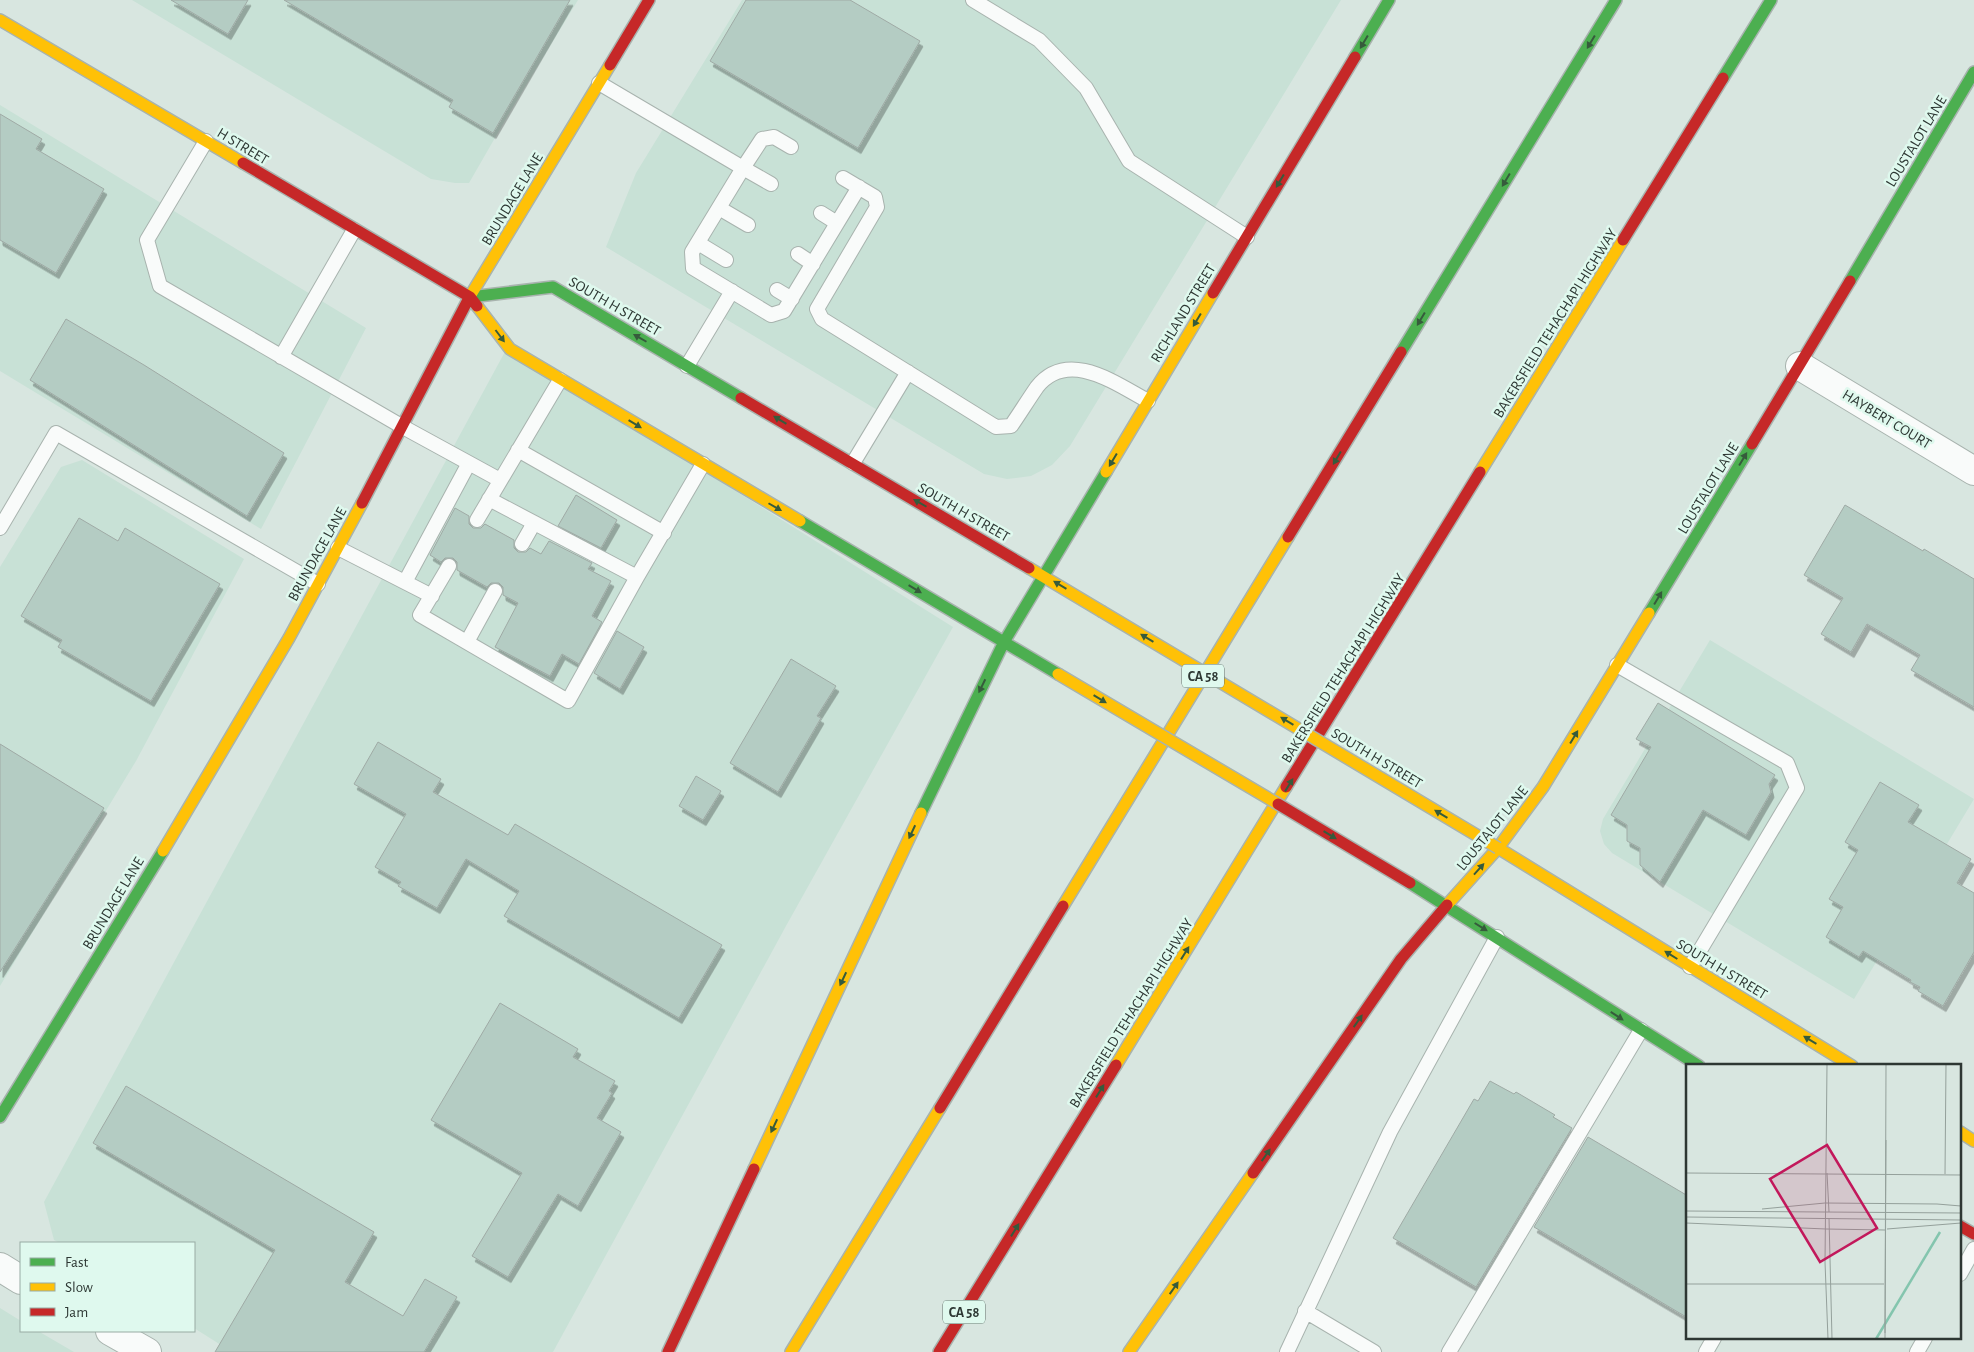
<svg xmlns="http://www.w3.org/2000/svg" width="1974" height="1352" viewBox="0 0 1974 1352" font-family="'Alegreya Sans',sans-serif">
	<style>
		.built { fill: #c8e1d6 }
		.building { fill: #b4ccc3; stroke: #9faaa5; filter: url(#shadow) }
		.lines { fill: none; stroke-linecap: round; stroke-linejoin: round }
		.lane-casing { stroke: #a8b3ae; stroke-width: 16 }
		.street-casing { stroke: #a8b3ae; stroke-width: 30 }
		.fast-casing { stroke: #a8b3ae; stroke-width: 14 }
		.slow-casing { stroke: #a8b3ae; stroke-width: 14 }
		.jam-casing { stroke: #a8b3ae; stroke-width: 14 }
		.lane { stroke: #f9fbfa; stroke-width: 14 }
		.street { stroke: #f9fbfa; stroke-width: 28 }
		.fast { stroke: #4caf50; stroke-width: 11 }
		.slow { stroke: #ffc107; stroke-width: 11 }
		.jam { stroke: #c62828; stroke-width: 11 }
		.slow-bridge-casing { stroke: #a8b3ae; stroke-width: 14; stroke-linecap: butt }
		.jam-bridge-casing { stroke: #a8b3ae; stroke-width: 14; stroke-linecap: butt }
		.slow-bridge { stroke: #ffc107; stroke-width: 11 }
		.jam-bridge { stroke: #c62828; stroke-width: 11 }
		.oneway { fill: #365b3c }
		.labels { text-anchor: middle; stroke-width: 5; stroke-linejoin: round; paint-order: stroke }
		.shield { fill: #dff9ee; stroke: #62716b; stroke-width: 1 }
		.shield-label { font-size: 14px; font-weight: bold; fill: #2d3733 }
		.street-label { font-size: 15px; fill: #2d3733; stroke: #dff9ee }
		.inset-river { fill: none; stroke: #84c5ae; stroke-width: 2.5 }
		.inset-road { fill: none; stroke: #94a09b; stroke-width: 1 }
		.view { fill: #c2185b; fill-opacity: 0.15; stroke: #c2185b; stroke-width: 2.5 }
		.inset-edge { fill: none; stroke: #2d3733; stroke-width: 2.5 }
	</style>
	<defs>
		<filter id="shadow"><feDropShadow dx="3" dy="5.5" stdDeviation="0" flood-color="#0004"/></filter>
	</defs>
	<rect width="100%" height="100%" fill="#d8e6e0"/>
	<path class="built" d="M 132,0 L 578,0 L 511,110 L 469,183 L 455,183 L 431,179 Z
		M 742,0 L 1341,0 L 1070,446 L 1052,465 L 1031,476 L 1007,479 L 984,474 L 606,247 L 636,173 Z
		M 0,105 L 366,328 L 261,529 L 0,371 Z
		M 507,348 L 953,627 L 786,926 L 553,1352 L 232,1352 L 194,1328 L 194,1243 L 60,1243 L 54,1240 L 44,1202 Z
		M 82,460 L 244,559 L 136,761 L 0,986 L 0,567 L 61,467 Z
		M 1710,640 L 1974,799 L 1854,999 L 1612,853 L 1604,844 L 1600,831 L 1603,819 Z
		M 0,1308 L 21,1321 L 21,1331 L 38,1331 L 74,1352 L 0,1352 Z"/>
	<path class="building" d="M 171,0 L 248,0 L 228,34 Z
		M 284,0 L 570,0 L 493,133 L 449,107 L 453,100 Z
		M 746,0 L 850,0 L 920,41 L 858,148 L 710,61 Z
		M 0,114 L 42,139 L 36,149 L 104,189 L 56,273 L 0,240 Z
		M 66,319 L 144,365 L 284,453 L 247,516 L 30,380 Z
		M 576,495 L 617,520 L 601,548 L 558,526 Z
		M 1845,505 L 1923,551 L 1924,549 L 1974,579 L 1974,707 L 1911,670 L 1920,655 L 1867,624 L 1851,652 L 1821,634 L 1843,598 L 1804,575 Z
		M 455,508 L 469,516 L 469,524 L 473,528 L 481,528 L 485,524 L 514,540 L 514,548 L 518,552 L 526,552 L 530,548 L 541,554 L 549,541 L 592,563 L 588,569 L 611,581 L 592,616 L 602,622 L 579,664 L 562,654 L 550,676 L 495,647 L 518,603 L 503,595 L 503,587 L 499,583 L 491,583 L 487,587 L 457,570 L 457,562 L 453,558 L 445,558 L 441,562 L 430,555 Z
		M 79,518 L 118,541 L 125,528 L 220,584 L 151,701 L 58,647 L 62,640 L 21,616 Z
		M 617,631 L 644,647 L 620,689 L 594,673 Z
		M 791,659 L 836,686 L 817,716 L 821,718 L 778,792 L 730,763 Z
		M 1658,703 L 1775,775 L 1769,784 L 1771,792 L 1746,835 L 1703,810 L 1660,882 L 1640,865 L 1640,848 L 1627,841 L 1627,825 L 1611,815 L 1651,747 L 1636,739 Z
		M 378,742 L 441,779 L 433,792 L 508,835 L 515,824 L 722,945 L 679,1018 L 504,916 L 519,891 L 466,859 L 437,908 L 398,886 L 401,882 L 375,867 L 406,814 L 354,784 Z
		M 0,744 L 104,808 L 0,972 Z
		M 696,776 L 721,791 L 703,820 L 679,806 Z
		M 1880,782 L 1919,805 L 1908,822 L 1971,859 L 1957,883 L 1974,893 L 1974,952 L 1943,1006 L 1918,991 L 1920,987 L 1910,982 L 1911,980 L 1863,951 L 1859,957 L 1826,937 L 1843,907 L 1829,899 L 1858,850 L 1845,842 Z
		M 500,1003 L 578,1049 L 573,1057 L 615,1081 L 609,1091 L 612,1093 L 597,1118 L 621,1132 L 578,1206 L 558,1194 L 508,1277 L 472,1256 L 522,1173 L 431,1120 Z
		M 1490,1081 L 1514,1094 L 1516,1092 L 1555,1115 L 1553,1117 L 1572,1128 L 1476,1287 L 1393,1238 L 1474,1099 L 1478,1101 Z
		M 126,1086 L 374,1232 L 345,1282 L 403,1316 L 425,1279 L 457,1297 L 424,1352 L 215,1352 L 275,1250 L 93,1143 Z
		M 1588,1137 L 1688,1196 L 1688,1318 L 1534,1227 Z"/>
	<g class="lines">
		<defs>
			<path id="lane" d="M 973,0 L 1039,40 L 1086,88 L 1129,161 L 1247,237
				M 599,83 L 743,168 L 762,139 L 774,137 L 791,147
				M 206,141 L 147,240 L 160,286 L 403,427 L 500,480
				M 843,178 L 875,197 L 877,207 L 817,309 L 822,319 L 996,427 L 1011,426 C 1020,413 1028,400 1037,387 C 1068,348 1116,384 1148,401
				M 771,184 L 743,168 L 692,252 L 693,268 L 771,315 L 784,311 L 859,187
				M 719,208 L 748,225
				M 821,213 L 837,223
				M 698,243 L 726,260
				M 798,254 L 813,264
				M 777,290 L 792,299
				M 281,357 L 354,230
				M 687,366 L 732,291
				M 518,450 L 664,533
				M 853,463 L 908,372
				M 489,499 L 637,577
				M 477,520 L 560,380
				M 0,528 L 56,433 L 318,584
				M 522,544 L 534,523
				M 338,548 L 432,596
				M 449,566 L 420,615 L 568,701 L 637,577 L 703,464
				M 405,582 L 469,463
				M 467,642 L 495,591
				M 1617,665 L 1787,763 L 1797,788 L 1690,967
				M 1960,1274 L 1974,1249
				M 1305,1311 L 1374,1352
				M 1287,1352 L 1390,1132 L 1497,937
				M 1449,1352 L 1641,1030
				M 1706,1352 L 1714,1338
				M 1917,1352 L 1925,1338"/>
			<path id="street" d="M 1800,366 L 1974,471
				M 0,1267 L 21,1280
				M 110,1331 L 147,1352"/>
			<path id="fast" d="M 1355,57 L 1389,0
				M 1723,78 L 1771,0
				M 1850,281 L 1974,72
				M 470,297 L 553,287 L 741,398
				M 1401,352 L 1616,0
				M 800,521 L 1058,674
				M 1649,613 L 1752,444
				M 1004,642 L 1106,472
				M 921,813 L 1004,642
				M 1410,883 L 1699,1066
				M 0,1117 L 163,851"/>
			<path id="slow" d="M 0,20 L 243,163
				M 469,298 L 610,65
				M 477,306 L 510,349 L 800,521
				M 1106,472 L 1213,293
				M 1480,472 L 1623,240
				M 1029,568 L 1101,611
				M 1498,848 L 1852,1066
				M 163,851 L 289,638 L 362,503
				M 1447,905 L 1498,848 L 1543,787 L 1649,613
				M 1063,906 L 1288,537
				M 1116,1065 L 1286,787
				M 1960,1132 L 1974,1141
				M 754,1169 L 921,813
				M 791,1352 L 940,1108
				M 1129,1352 L 1253,1173"/>
			<path id="jam" d="M 610,65 L 649,0
				M 243,163 L 470,297 L 477,306
				M 1623,240 L 1723,78
				M 1213,293 L 1355,57
				M 741,398 L 1029,568
				M 1752,444 L 1850,281
				M 362,503 L 469,298
				M 1288,537 L 1401,352
				M 1286,787 L 1480,472
				M 940,1108 L 1063,906
				M 1253,1173 L 1401,959 L 1447,905
				M 1960,1226 L 1974,1234
				M 668,1352 L 754,1169
				M 939,1352 L 1116,1065"/>
		</defs>
		<use href="#lane" class="lane-casing"/>
		<use href="#street" class="street-casing"/>
		<use href="#fast" class="fast-casing"/>
		<use href="#slow" class="slow-casing"/>
		<use href="#jam" class="jam-casing"/>
		<use href="#lane" class="lane"/>
		<use href="#street" class="street"/>
		<use href="#fast" class="fast"/>
		<use href="#slow" class="slow"/>
		<use href="#jam" class="jam"/>
		<defs>
			<path id="slow-bridge" d="M 1101,611 L 1498,848
				M 1058,674 L 1278,804"/>
			<path id="jam-bridge" d="M 1278,804 L 1410,883"/>
		</defs>
		<use href="#slow-bridge" class="slow-bridge-casing"/>
		<use href="#jam-bridge" class="jam-bridge-casing"/>
		<use href="#slow-bridge" class="slow-bridge"/>
		<use href="#jam-bridge" class="jam-bridge"/>
	</g>
	<defs><path id="oneway-solid" d="M-6-.8H1V-3.2L6.5 0L1 3.2V.8H-6Z" transform="scale(1.25)"/></defs>
	<g class="oneway">
		<use href="#oneway-solid" transform="translate(1364 42) rotate(121)"/>
		<use href="#oneway-solid" transform="translate(1591 42) rotate(121)"/>
		<use href="#oneway-solid" transform="translate(1506 180) rotate(121)"/>
		<use href="#oneway-solid" transform="translate(1280 181) rotate(121)"/>
		<use href="#oneway-solid" transform="translate(1421 319) rotate(121)"/>
		<use href="#oneway-solid" transform="translate(1197 320) rotate(121)"/>
		<use href="#oneway-solid" transform="translate(500 336) rotate(53)"/>
		<use href="#oneway-solid" transform="translate(640 338) rotate(-150)"/>
		<use href="#oneway-solid" transform="translate(780 420) rotate(-149)"/>
		<use href="#oneway-solid" transform="translate(635 424) rotate(31)"/>
		<use href="#oneway-solid" transform="translate(1337 458) rotate(121)"/>
		<use href="#oneway-solid" transform="translate(1743 459) rotate(-59)"/>
		<use href="#oneway-solid" transform="translate(1113 460) rotate(121)"/>
		<use href="#oneway-solid" transform="translate(920 503) rotate(-150)"/>
		<use href="#oneway-solid" transform="translate(775 507) rotate(30)"/>
		<use href="#oneway-solid" transform="translate(1060 585) rotate(-149)"/>
		<use href="#oneway-solid" transform="translate(915 589) rotate(31)"/>
		<use href="#oneway-solid" transform="translate(1658 598) rotate(-59)"/>
		<use href="#oneway-solid" transform="translate(1147 638) rotate(-149)"/>
		<use href="#oneway-solid" transform="translate(982 686) rotate(116)"/>
		<use href="#oneway-solid" transform="translate(1100 699) rotate(31)"/>
		<use href="#oneway-solid" transform="translate(1287 721) rotate(-149)"/>
		<use href="#oneway-solid" transform="translate(1574 737) rotate(-59)"/>
		<use href="#oneway-solid" transform="translate(1289 785) rotate(-58)"/>
		<use href="#oneway-solid" transform="translate(1441 814) rotate(-149)"/>
		<use href="#oneway-solid" transform="translate(912 832) rotate(115)"/>
		<use href="#oneway-solid" transform="translate(1330 835) rotate(31)"/>
		<use href="#oneway-solid" transform="translate(1479 869) rotate(-48)"/>
		<use href="#oneway-solid" transform="translate(1481 927) rotate(32)"/>
		<use href="#oneway-solid" transform="translate(1185 953) rotate(-58)"/>
		<use href="#oneway-solid" transform="translate(1671 955) rotate(-148)"/>
		<use href="#oneway-solid" transform="translate(843 979) rotate(115)"/>
		<use href="#oneway-solid" transform="translate(1617 1016) rotate(33)"/>
		<use href="#oneway-solid" transform="translate(1358 1021) rotate(-55)"/>
		<use href="#oneway-solid" transform="translate(1810 1040) rotate(-149)"/>
		<use href="#oneway-solid" transform="translate(1100 1091) rotate(-58)"/>
		<use href="#oneway-solid" transform="translate(774 1126) rotate(115)"/>
		<use href="#oneway-solid" transform="translate(1266 1155) rotate(-55)"/>
		<use href="#oneway-solid" transform="translate(1015 1230) rotate(-58)"/>
		<use href="#oneway-solid" transform="translate(1174 1288) rotate(-55)"/>
	</g>
	<g class="labels">
		<g class="shield">
			<rect x="1182" y="664.5" width="42" height="23" rx="4"/>
			<rect x="943" y="1300.5" width="42" height="23" rx="4"/>
		</g>
		<g class="shield-label">
			<text x="1203" y="681">CA 58</text>
			<text x="964" y="1317">CA 58</text>
		</g>
		<g class="street-label">
			<text transform="translate(1916 141) rotate(-59)" y="5">LOUSTALOT LANE</text>
			<text transform="translate(243 146) rotate(31)" y="5">H STREET</text>
			<text transform="translate(512 199) rotate(-59)" y="5">BRUNDAGE LANE</text>
			<text transform="translate(615 306) rotate(30)" y="5">SOUTH H STREET</text>
			<text transform="translate(1183 313) rotate(-59)" y="5">RICHLAND STREET</text>
			<text transform="translate(1555 323) rotate(-58)" y="5">BAKERSFIELD TEHACHAPI HIGHWAY</text>
			<text transform="translate(1887 419) rotate(31)" y="5">HAYBERT COURT</text>
			<text transform="translate(1708 488) rotate(-59)" y="5">LOUSTALOT LANE</text>
			<text transform="translate(964 512) rotate(30)" y="5">SOUTH H STREET</text>
			<text transform="translate(317 554) rotate(-61)" y="5">BRUNDAGE LANE</text>
			<text transform="translate(1343 668) rotate(-58)" y="5">BAKERSFIELD TEHACHAPI HIGHWAY</text>
			<text transform="translate(1377 758) rotate(31)" y="5">SOUTH H STREET</text>
			<text transform="translate(1492 828) rotate(-51)" y="5">LOUSTALOT LANE</text>
			<text transform="translate(113 903) rotate(-59)" y="5">BRUNDAGE LANE</text>
			<text transform="translate(1722 969) rotate(31)" y="5">SOUTH H STREET</text>
			<text transform="translate(1131 1013) rotate(-58)" y="5">BAKERSFIELD TEHACHAPI HIGHWAY</text>
		</g>
	</g>
	<g transform="translate(1686 1064)">
		<rect width="275" height="275" fill="#d8e6e0"/>
		<path class="inset-river" d="M 190,275 L 254,168"/>
		<path class="inset-road" d="M 141,0 L 139,198 L 142,275M 0,109 L 275,111M 141,109 L 143,148M 259,110 L 260,0M 139,139 L 251,140M 251,140 L 275,142M 76,145 L 139,139M 0,147 L 275,149M 0,153 L 275,156M 143,154 L 146,275M 0,159 L 140,165M 140,165 L 199,166M 201,165 L 275,159M 0,220 L 198,220M 199,269 L 200,76M 199,275 L 200,0"/>
		<path class="view" d="M 141,81 L 191,164 L 134,198 L 84,115 Z"/>
		<rect width="275" height="275" class="inset-edge"/>
	</g>
	<rect x="20" y="1242" width="175" height="90" fill="#dff9ee" stroke="#98aba3"/>
	<rect x="30" y="1258" width="25" height="8" fill="#4caf50" stroke="#98aba3"/>
	<text x="65" y="1267" font-size="15" fill="#2d3733">Fast</text>
	<rect x="30" y="1283" width="25" height="8" fill="#ffc107" stroke="#98aba3"/>
	<text x="65" y="1292" font-size="15" fill="#2d3733">Slow</text>
	<rect x="30" y="1308" width="25" height="8" fill="#c62828" stroke="#98aba3"/>
	<text x="65" y="1317" font-size="15" fill="#2d3733">Jam</text>
</svg>
